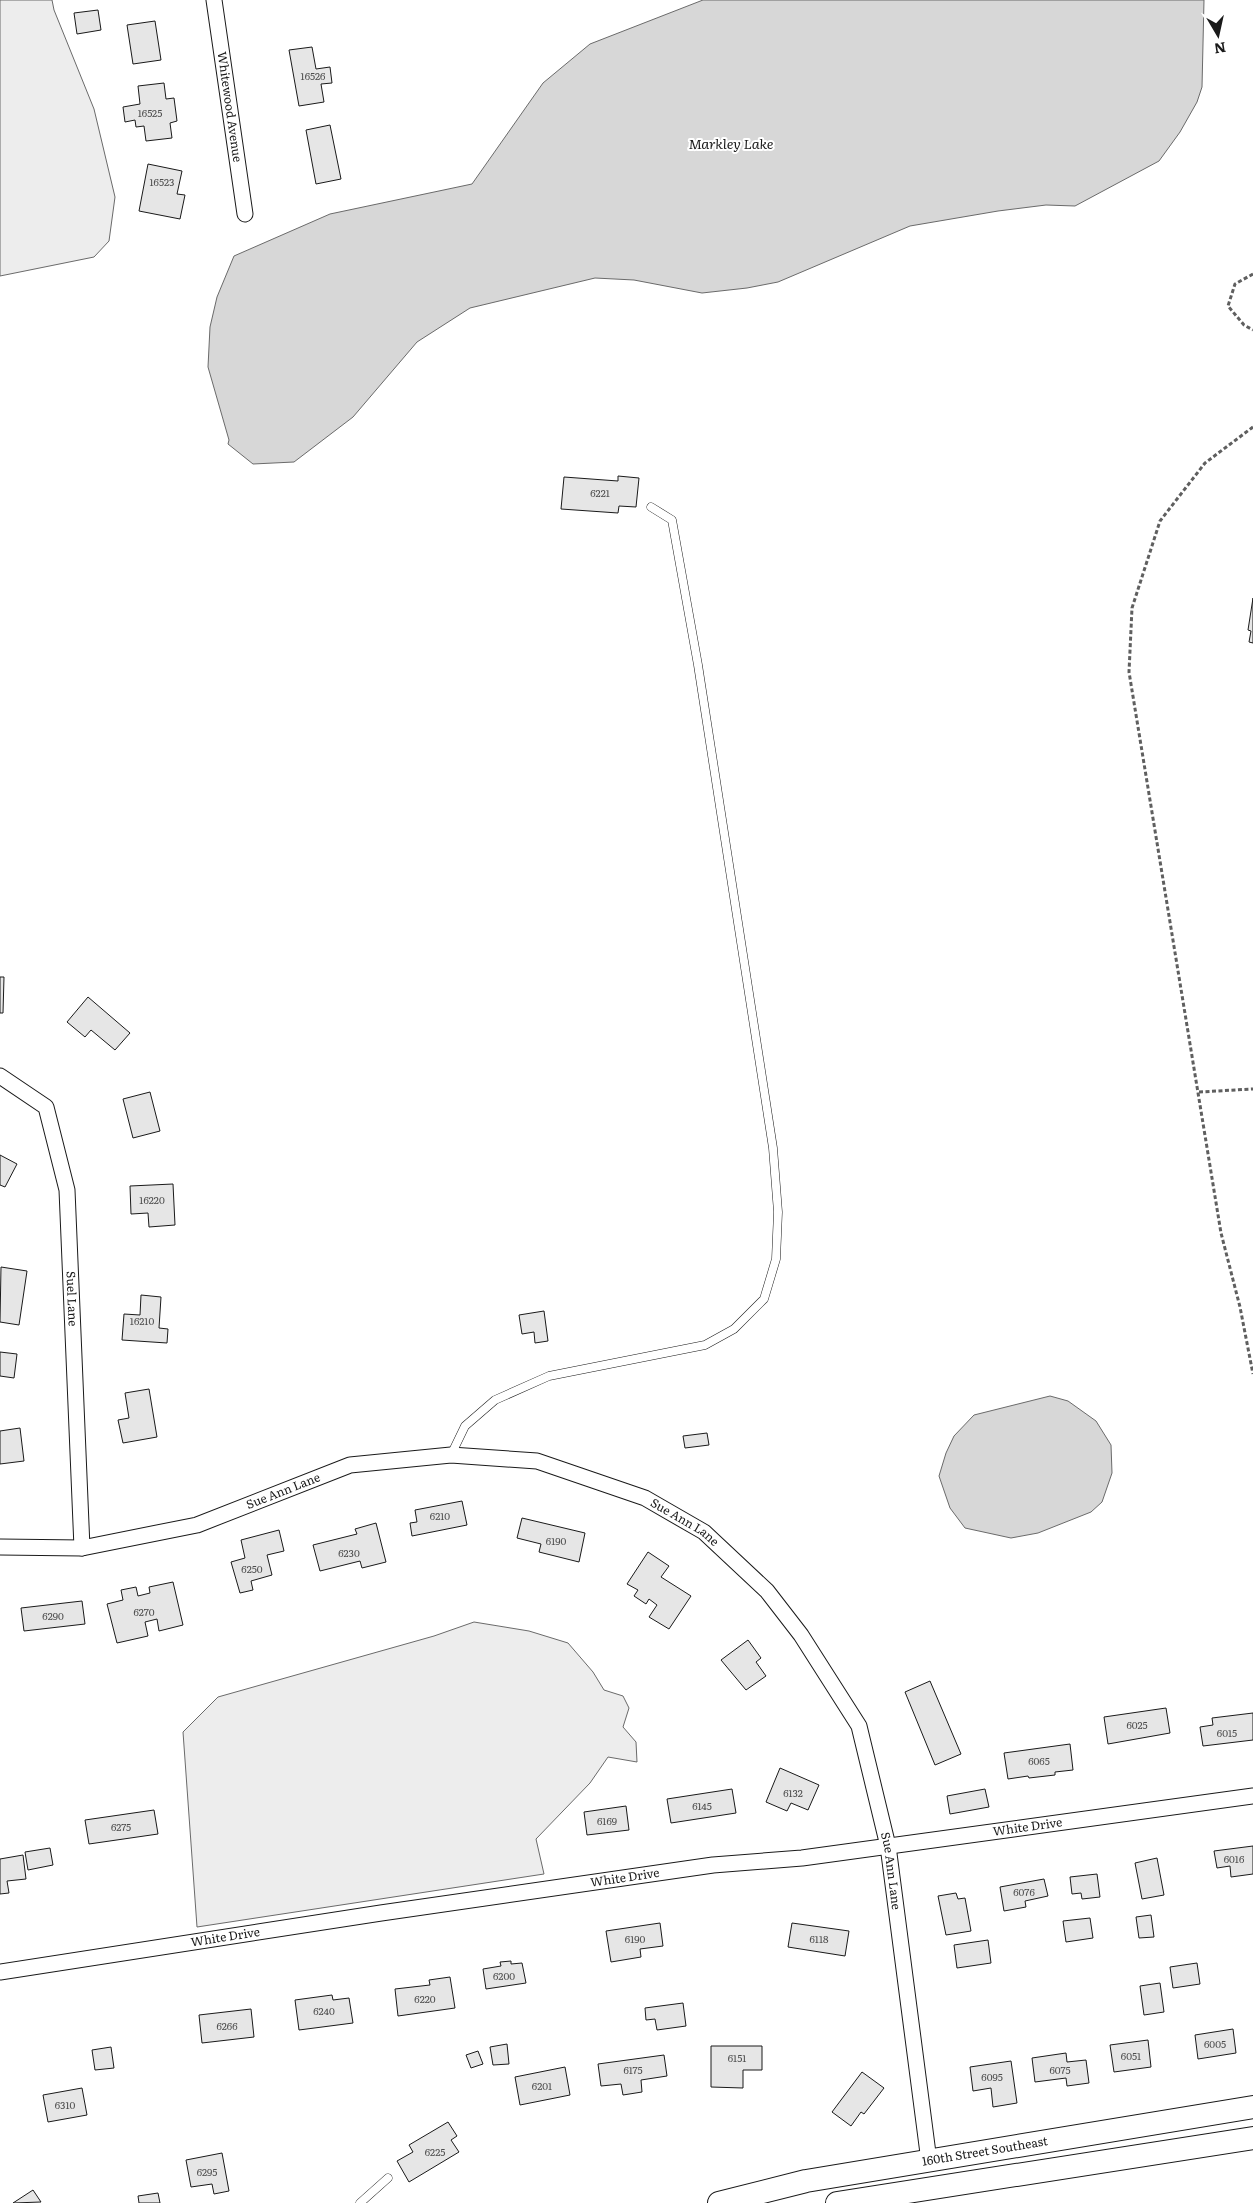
<svg xmlns="http://www.w3.org/2000/svg" width="1253" height="2203" viewBox="0 0 1253 2203" font-family="Literata,serif">
	<style>
		.built { fill: #ededed; stroke: #6a6a6a }
		.water { fill: #d7d7d7; stroke: #6a6a6a }
		.building { fill: #e6e6e6; stroke: #1a1a1a }
		.lines { fill: none; stroke-linecap: round; stroke-linejoin: round }
		.lane-casing { stroke: #1a1a1a; stroke-width: 9 }
		.street-casing { stroke: #1a1a1a; stroke-width: 17 }
		.secondary-casing { stroke: #1a1a1a; stroke-width: 24 }
		.path { stroke: #5f5f5f; stroke-width: 3; stroke-dasharray: 4 2.5; stroke-linecap: butt }
		.lane { stroke: #fff; stroke-width: 8 }
		.street { stroke: #fff; stroke-width: 15 }
		.secondary { stroke: #fff; stroke-width: 22 }
		.labels { text-anchor: middle; stroke-width: 4; stroke-linejoin: round; paint-order: stroke }
		.number-label { font-size: 10px; fill: #4d4d4d }
		.street-label { font-size: 12px; fill: #1a1a1a; stroke: #fff }
		.water-label { font-size: 14px; font-style: italic; fill: #1a1a1a; stroke: #fff }
	</style>
	<rect width="100%" height="100%" fill="#fff"/>
	<path class="built" d="M 0,0 L 52,0 L 54,10 L 94,109 L 115,197 L 109,241 L 94,257 L 0,276 Z
		M 474,1622 L 529,1631 L 568,1643 L 593,1672 L 604,1690 L 623,1696 L 629,1708 L 623,1727 L 636,1742 L 637,1762 L 608,1757 L 590,1783 L 536,1839 L 544,1874 L 197,1927 L 183,1732 L 218,1697 L 434,1636 Z"/>
	<path class="water" d="M 703,0 L 1204,0 L 1202,87 L 1197,102 L 1180,132 L 1159,161 L 1075,206 L 1046,205 L 998,211 L 910,226 L 778,282 L 747,288 L 702,293 L 634,280 L 595,278 L 470,308 L 417,342 L 353,417 L 294,462 L 253,464 L 228,444 L 229,440 L 208,367 L 210,327 L 217,297 L 234,256 L 330,214 L 472,184 L 543,83 L 590,44 Z
		M 1050,1396 L 1068,1401 L 1096,1421 L 1111,1445 L 1112,1473 L 1102,1502 L 1091,1512 L 1038,1533 L 1011,1538 L 965,1528 L 950,1508 L 939,1476 L 946,1453 L 954,1436 L 974,1415 Z"/>
	<path class="building" d="M 98,10 L 101,30 L 77,34 L 74,13 Z
		M 155,21 L 161,60 L 133,64 L 127,25 Z
		M 312,47 L 316,69 L 330,67 L 332,83 L 321,84 L 324,102 L 299,106 L 289,50 Z
		M 164,83 L 166,99 L 174,98 L 177,121 L 170,123 L 172,138 L 146,141 L 144,126 L 136,127 L 135,120 L 125,122 L 123,107 L 140,104 L 138,86 Z
		M 330,125 L 341,179 L 316,184 L 306,130 Z
		M 148,164 L 182,171 L 177,194 L 185,195 L 180,219 L 139,211 Z
		M 618,476 L 639,478 L 636,507 L 619,506 L 618,513 L 561,509 L 564,477 L 618,481 Z
		M 1253,598 L 1253,643 L 1249,642 L 1251,631 L 1248,630 Z
		M 0,977 L 4,977 L 3,1013 L 0,1013 Z
		M 88,997 L 130,1033 L 115,1050 L 91,1030 L 85,1037 L 67,1022 Z
		M 150,1092 L 160,1131 L 133,1138 L 123,1099 Z
		M 0,1155 L 17,1164 L 5,1187 L 0,1185 Z
		M 173,1184 L 175,1225 L 149,1227 L 148,1213 L 131,1214 L 130,1186 Z
		M 1,1267 L 27,1271 L 19,1325 L 0,1322 Z
		M 141,1295 L 161,1297 L 159,1328 L 168,1329 L 167,1343 L 122,1340 L 124,1314 L 140,1315 Z
		M 544,1311 L 548,1341 L 535,1343 L 534,1332 L 522,1334 L 519,1315 Z
		M 0,1352 L 17,1354 L 14,1378 L 0,1376 Z
		M 149,1389 L 157,1437 L 123,1443 L 118,1420 L 129,1418 L 125,1393 Z
		M 20,1428 L 24,1461 L 0,1464 L 0,1431 Z
		M 707,1433 L 709,1445 L 685,1448 L 683,1436 Z
		M 462,1501 L 467,1525 L 412,1536 L 410,1523 L 417,1522 L 415,1510 Z
		M 522,1518 L 585,1533 L 579,1562 L 539,1552 L 541,1544 L 517,1538 Z
		M 376,1523 L 386,1562 L 362,1568 L 360,1561 L 320,1571 L 313,1545 L 357,1534 L 355,1529 Z
		M 279,1530 L 284,1551 L 267,1555 L 272,1575 L 251,1581 L 253,1590 L 240,1593 L 231,1562 L 245,1558 L 241,1540 Z
		M 648,1552 L 669,1566 L 661,1577 L 691,1596 L 669,1629 L 649,1617 L 657,1605 L 649,1599 L 646,1604 L 634,1596 L 638,1590 L 627,1584 Z
		M 173,1582 L 183,1625 L 159,1631 L 157,1619 L 145,1622 L 148,1636 L 117,1643 L 107,1604 L 123,1600 L 121,1590 L 136,1587 L 138,1596 L 150,1593 L 149,1587 Z
		M 82,1601 L 85,1624 L 24,1631 L 21,1608 Z
		M 748,1640 L 761,1658 L 756,1662 L 766,1676 L 746,1690 L 721,1660 Z
		M 930,1681 L 961,1754 L 935,1765 L 905,1692 Z
		M 1166,1708 L 1170,1733 L 1108,1744 L 1104,1717 Z
		M 1253,1713 L 1253,1740 L 1203,1746 L 1200,1727 L 1213,1725 L 1212,1718 Z
		M 1070,1744 L 1073,1770 L 1055,1772 L 1055,1775 L 1029,1778 L 1028,1776 L 1008,1779 L 1004,1753 Z
		M 780,1768 L 819,1785 L 808,1810 L 791,1803 L 787,1811 L 766,1802 Z
		M 732,1789 L 736,1813 L 671,1823 L 667,1799 Z
		M 985,1789 L 989,1807 L 950,1814 L 947,1796 Z
		M 626,1806 L 629,1830 L 587,1835 L 584,1812 Z
		M 154,1810 L 158,1834 L 89,1844 L 85,1820 Z
		M 1253,1846 L 1253,1874 L 1231,1877 L 1230,1866 L 1217,1868 L 1214,1851 Z
		M 50,1848 L 53,1865 L 28,1870 L 25,1852 Z
		M 23,1855 L 26,1879 L 7,1881 L 9,1893 L 0,1894 L 0,1859 Z
		M 1157,1858 L 1164,1895 L 1142,1899 L 1135,1863 Z
		M 1097,1874 L 1100,1897 L 1082,1899 L 1081,1893 L 1072,1894 L 1070,1877 Z
		M 1044,1879 L 1048,1896 L 1025,1901 L 1026,1907 L 1004,1911 L 1000,1887 Z
		M 956,1893 L 958,1899 L 965,1898 L 971,1931 L 946,1935 L 938,1896 Z
		M 1151,1915 L 1154,1937 L 1139,1938 L 1136,1917 Z
		M 1090,1918 L 1093,1938 L 1066,1942 L 1063,1921 Z
		M 660,1923 L 663,1946 L 640,1949 L 641,1957 L 611,1962 L 606,1931 Z
		M 792,1923 L 849,1931 L 845,1956 L 788,1947 Z
		M 988,1940 L 991,1963 L 957,1968 L 954,1945 Z
		M 511,1961 L 511,1964 L 522,1963 L 526,1983 L 486,1989 L 483,1969 L 501,1966 L 500,1962 Z
		M 1197,1963 L 1200,1984 L 1173,1988 L 1170,1967 Z
		M 450,1977 L 455,2008 L 398,2016 L 395,1989 L 430,1985 L 429,1980 Z
		M 1160,1983 L 1164,2012 L 1144,2015 L 1140,1986 Z
		M 332,1995 L 333,2000 L 349,1998 L 353,2023 L 299,2030 L 295,2000 Z
		M 683,2003 L 686,2026 L 657,2030 L 655,2019 L 646,2020 L 645,2008 Z
		M 251,2009 L 254,2037 L 202,2043 L 199,2015 Z
		M 1233,2029 L 1236,2053 L 1198,2059 L 1195,2035 Z
		M 1148,2040 L 1151,2067 L 1114,2072 L 1110,2045 Z
		M 507,2044 L 509,2064 L 493,2065 L 490,2047 Z
		M 711,2046 L 762,2046 L 762,2070 L 743,2070 L 743,2088 L 711,2087 Z
		M 111,2047 L 114,2068 L 95,2070 L 92,2050 Z
		M 478,2051 L 483,2064 L 471,2068 L 466,2055 Z
		M 1066,2053 L 1067,2062 L 1086,2060 L 1089,2083 L 1067,2086 L 1066,2078 L 1035,2082 L 1032,2058 Z
		M 664,2055 L 667,2076 L 641,2080 L 642,2092 L 623,2095 L 621,2084 L 601,2086 L 598,2064 Z
		M 1011,2061 L 1017,2103 L 993,2107 L 991,2088 L 973,2091 L 970,2067 Z
		M 565,2067 L 570,2095 L 520,2105 L 515,2077 Z
		M 862,2072 L 884,2088 L 864,2114 L 861,2112 L 851,2126 L 832,2112 Z
		M 82,2088 L 87,2115 L 48,2122 L 43,2095 Z
		M 448,2122 L 457,2136 L 451,2140 L 459,2152 L 409,2182 L 397,2161 L 413,2152 L 409,2145 Z
		M 222,2153 L 229,2191 L 214,2194 L 212,2184 L 191,2187 L 186,2160 Z
		M 33,2190 L 41,2202 L 13,2203 Z
		M 158,2193 L 160,2203 L 139,2203 L 138,2196 Z"/>
	<g class="lines">
		<defs>
			<path id="lane" d="M 451,1455 L 465,1426 L 495,1400 L 549,1376 L 705,1345 L 734,1329 L 764,1299 L 776,1259 L 778,1212 L 773,1148 L 698,665 L 672,520 L 651,507
				M 360,2203 L 388,2178"/>
			<g id="street">
				<path id="s1" d="M 214,0 L 245,214"/>
				<path id="s2" d="M 0,1076 L 46,1107 L 67,1190 L 82,1548"/>
				<path id="s3" d="M 0,1547 L 82,1548 L 197,1525 L 350,1465 L 451,1455 L 537,1461 L 645,1498 L 704,1532 L 767,1591 L 801,1635 L 859,1726 L 888,1846 L 929,2161"/>
				<path id="s4" d="M 0,1972 L 381,1913 L 713,1865 L 802,1858 L 1253,1796"/>
			</g>
			<g id="secondary">
				<path id="s5" d="M 719,2203 L 806,2181 L 1253,2107"/>
				<path d="M 837,2203 L 1253,2138"/>
			</g>
		</defs>
		<use href="#lane" class="lane-casing"/>
		<use href="#street" class="street-casing"/>
		<use href="#secondary" class="secondary-casing"/>
		<path class="path" d="M 1253,274 L 1235,284 L 1228,306 L 1244,325 L 1253,330
			M 1253,427 L 1205,463 L 1160,521 L 1132,608 L 1129,672 L 1221,1233 L 1240,1307 L 1253,1374
			M 1199,1092 L 1253,1089"/>
		<use href="#lane" class="lane"/>
		<use href="#street" class="street"/>
		<use href="#secondary" class="secondary"/>
	</g>
	<g class="labels">
		<g class="number-label">
			<text x="313" y="80">16526</text>
			<text x="150" y="117">16525</text>
			<text x="162" y="186">16523</text>
			<text x="600" y="497">6221</text>
			<text x="152" y="1204">16220</text>
			<text x="142" y="1325">16210</text>
			<text x="440" y="1520">6210</text>
			<text x="556" y="1545">6190</text>
			<text x="349" y="1557">6230</text>
			<text x="252" y="1573">6250</text>
			<text x="144" y="1616">6270</text>
			<text x="53" y="1620">6290</text>
			<text x="1137" y="1729">6025</text>
			<text x="1227" y="1737">6015</text>
			<text x="1039" y="1765">6065</text>
			<text x="793" y="1797">6132</text>
			<text x="702" y="1810">6145</text>
			<text x="607" y="1825">6169</text>
			<text x="121" y="1831">6275</text>
			<text x="1234" y="1863">6016</text>
			<text x="1024" y="1896">6076</text>
			<text x="635" y="1943">6190</text>
			<text x="819" y="1943">6118</text>
			<text x="504" y="1980">6200</text>
			<text x="425" y="2003">6220</text>
			<text x="324" y="2015">6240</text>
			<text x="227" y="2030">6266</text>
			<text x="1215" y="2048">6005</text>
			<text x="1131" y="2060">6051</text>
			<text x="737" y="2062">6151</text>
			<text x="633" y="2074">6175</text>
			<text x="1060" y="2074">6075</text>
			<text x="992" y="2081">6095</text>
			<text x="542" y="2090">6201</text>
			<text x="65" y="2109">6310</text>
			<text x="435" y="2156">6225</text>
			<text x="207" y="2176">6295</text>
		</g>
		<g class="street-label">
			<text dy="4" stroke="none"><textPath href="#s1" startOffset="108">Whitewood Avenue</textPath></text>
			<text dy="4" stroke="none"><textPath href="#s2" startOffset="250">Suel Lane</textPath></text>
			<text dy="4" stroke="none"><textPath href="#s3" startOffset="292">Sue Ann Lane</textPath></text>
			<text dy="4" stroke="none"><textPath href="#s3" startOffset="712">Sue Ann Lane</textPath></text>
			<text dy="4" stroke="none"><textPath href="#s4" startOffset="1038">White Drive</textPath></text>
			<text dy="4" stroke="none"><textPath href="#s3" startOffset="1132">Sue Ann Lane</textPath></text>
			<text dy="4" stroke="none"><textPath href="#s4" startOffset="632">White Drive</textPath></text>
			<text dy="4" stroke="none"><textPath href="#s4" startOffset="228">White Drive</textPath></text>
			<text dy="4" stroke="none"><textPath href="#s5" startOffset="271">160th Street Southeast</textPath></text>
		</g>
		<g class="water-label">
			<text x="731" y="149">Markley Lake</text>
		</g>
	</g>
	<g transform="translate(1218 35) rotate(171)" stroke="#ffffff" stroke-width="4" paint-order="stroke">
	<path d="M0-4L9 19L0 12L-9 19Z" fill="#1a1a1a"/>
	<text y="-8" font-size="14" font-weight="bold" text-anchor="middle" fill="#1a1a1a">N</text>
	</g>
</svg>
